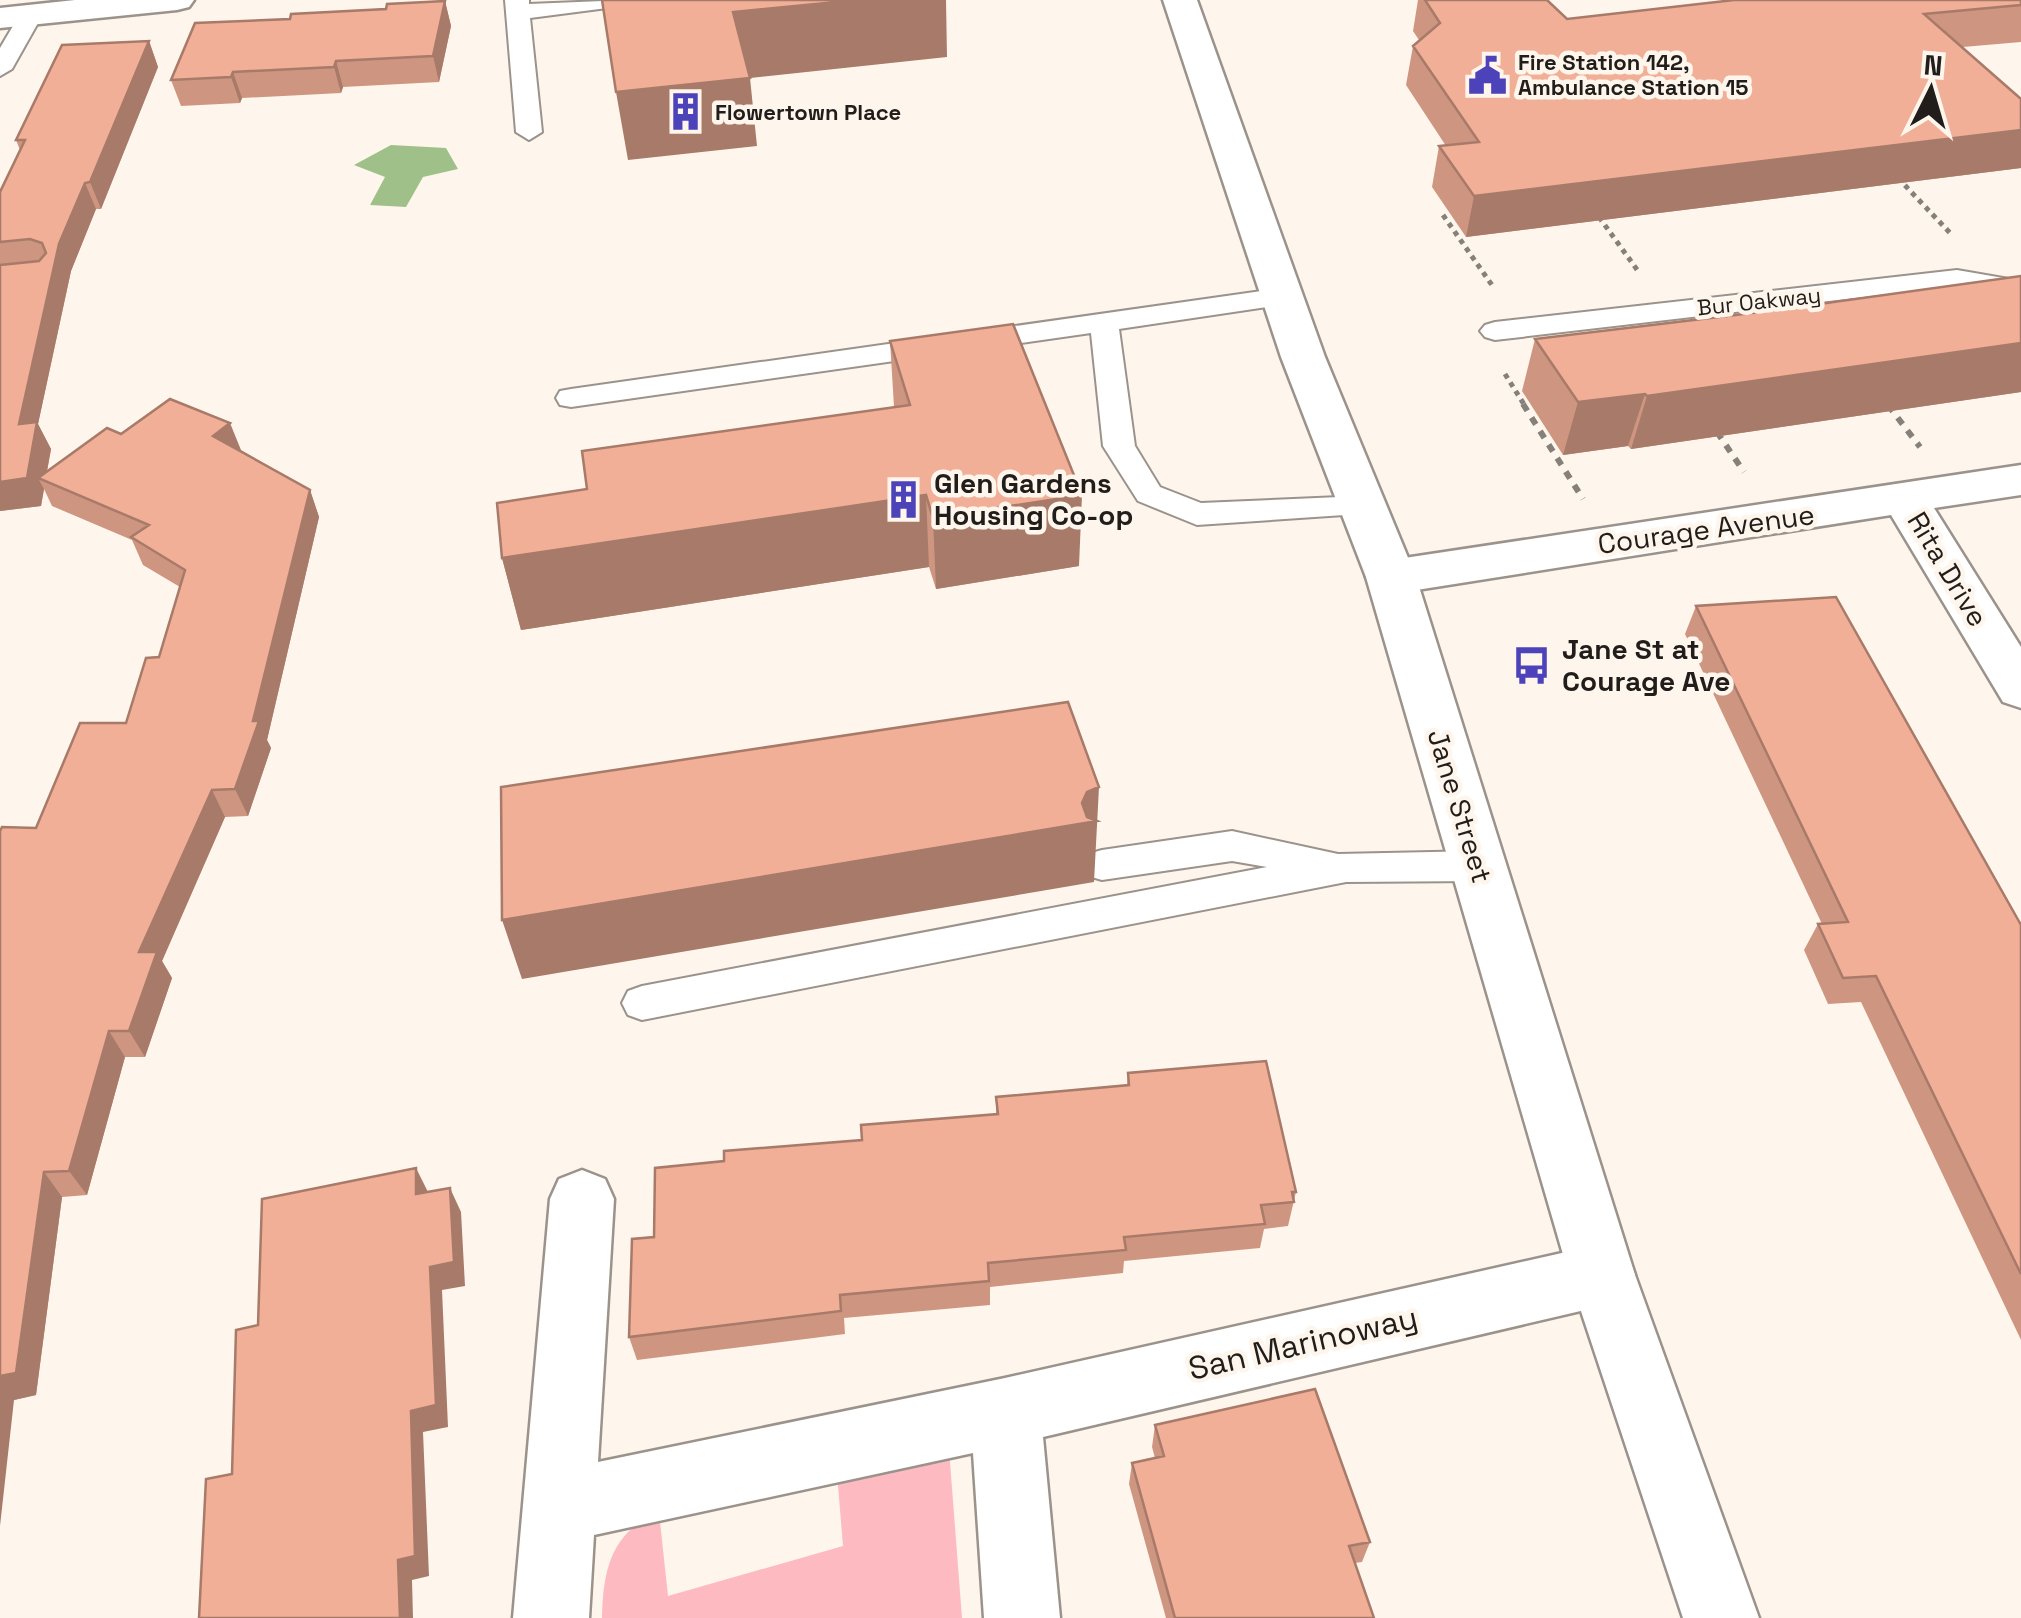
<svg xmlns="http://www.w3.org/2000/svg" width="2021" height="1618" viewBox="0 0 2021 1618" font-family="'Space Grotesk',sans-serif">
	<style>
		.green { fill: #fdbac1 }
		.water { fill: #9fc088 }
		.lines { fill: none; stroke-linecap: round; stroke-linejoin: round }
		.lane-casing { stroke: #9b938b; stroke-width: 4 }
		.street-casing { stroke: #9b938b; stroke-width: 5 }
		.secondary-casing { stroke: #9b938b; stroke-width: 5 }
		.path-far1 { stroke: #85807a; stroke-width: 5; stroke-dasharray: 5 5; stroke-linecap: butt }
		.path { stroke: #85807a; stroke-width: 6; stroke-dasharray: 8 8; stroke-linecap: butt }
		.lane { fill: #fff; fill-rule: evenodd }
		.street { fill: #fff; fill-rule: evenodd }
		.secondary { fill: #fff; fill-rule: evenodd }
		.wall { fill: #ce9681 }
		.shaded-wall { fill: #a87a69 }
		.building { fill: #f0af96; stroke: #a87a69; stroke-width: 2.5 }
		.labels { text-anchor: middle; stroke-width: 9; stroke-linejoin: round; paint-order: stroke }
		.far-poi-label { font-size: 22px; font-weight: bold; fill: #201d1a; stroke: #fef6ec; text-anchor: start }
		.far-street-label { font-size: 22px; fill: #201d1a; stroke: #fef6ec }
		.poi-label { font-size: 28px; font-weight: bold; fill: #201d1a; stroke: #fef6ec; text-anchor: start }
		.street-label { font-size: 28px; fill: #201d1a; stroke: #fef6ec }
		.near-street-label { font-size: 32px; fill: #201d1a; stroke: #fef6ec }
	</style>
	<rect width="100%" height="100%" fill="#fef6ec"/>
	<path class="green" d="M 949,1449 L 962,1618 L 602,1618 C 603,1570 611,1532 659,1512 L 668,1596 L 843,1546 L 837,1473 Z"/>
	<path class="water" d="M 391,145 L 446,148 L 458,169 L 423,177 L 406,207 L 370,205 L 385,177 L 354,165 Z"/>
	<g class="lines">
		<defs>
			<path id="lane" d="M 505,0 L 529,0 L 529,4 L 627,0 L 615,7 L 530,18 L 542,132 L 529,140 L 516,132 Z
				M 31,7 L 43,14 L 12,69 L 0,76 L 0,48 L 23,9 Z
				M 1957,270 L 2021,281 L 2021,299 L 1957,286 L 1495,340 L 1485,337 L 1480,331 L 1485,325 L 1495,322 Z
				M 1283,288 L 1293,291 L 1297,297 L 1293,303 L 1119,329 L 1135,446 L 1160,487 L 1201,503 L 1363,496 L 1374,499 L 1379,506 L 1374,513 L 1197,525 L 1138,501 L 1103,446 L 1091,333 L 571,407 L 560,405 L 556,398 L 560,391 L 571,389 Z
				M 1232,831 L 1338,854 L 1479,851 L 1493,855 L 1498,866 L 1493,877 L 1479,881 L 1346,882 L 642,1020 L 628,1015 L 622,1003 L 628,991 L 642,986 L 1267,867 L 1232,861 L 1102,880 L 1088,876 L 1083,865 L 1088,854 L 1102,850 Z"/>
			<path id="street" d="M 75,0 L 194,0 L 189,7 L 177,10 L 0,28 L 0,8 Z
				M 2021,465 L 2021,495 L 1934,508 L 2021,647 L 2021,708 L 2003,702 L 1891,515 L 1391,594 L 1374,589 L 1366,577 L 1374,565 L 1391,560 Z
				M 582,1170 L 605,1179 L 614,1199 L 598,1462 L 1005,1378 L 1602,1244 L 1626,1253 L 1635,1275 L 1626,1297 L 1602,1306 L 1043,1437 L 1060,1618 L 984,1618 L 973,1453 L 594,1535 L 589,1618 L 513,1618 L 550,1199 L 559,1179 Z"/>
			<path id="secondary" d="M 1163,0 L 1197,0 L 1325,357 L 1416,577 L 1635,1275 L 1759,1618 L 1683,1618 L 1569,1275 L 1366,577 L 1281,357 Z"/>
		</defs>
		<use href="#lane" class="lane-casing"/>
		<use href="#street" class="street-casing"/>
		<use href="#secondary" class="secondary-casing"/>
		<path class="path-far1" d="M 1898,178 L 1951,234
			M 1443,215 L 1494,288
			M 1599,217 L 1638,271
			M 1505,374 L 1525,406"/>
		<path class="path" d="M 1523,404 L 1583,499
			M 1888,405 L 1920,447
			M 1717,432 L 1744,472"/>
		<use href="#lane" class="lane"/>
		<use href="#street" class="street"/>
		<use href="#secondary" class="secondary"/>
	</g>
	<path class="wall" d="M 1418,0 L 1547,0 L 1567,19 L 2021,0 L 2021,42 L 1963,47 L 2021,99 L 2021,168 L 1466,237 L 1432,187 L 1439,146 L 1446,146 L 1406,85 L 1413,46 L 1419,40 L 1413,31 Z
		M 445,1 L 451,26 L 439,82 L 343,87 L 341,93 L 242,98 L 240,103 L 181,106 L 171,80 L 290,19 Z
		M 149,41 L 158,67 L 101,209 L 96,209 L 71,271 L 38,424 L 51,449 L 47,472 L 121,434 L 241,450 L 310,490 L 319,517 L 267,740 L 271,748 L 248,816 L 225,817 L 162,961 L 172,978 L 145,1057 L 125,1057 L 87,1195 L 62,1197 L 36,1395 L 14,1400 L 36,828 L 126,723 L 159,657 L 180,587 L 143,565 L 132,540 L 52,506 L 44,489 L 41,506 L 0,511 L 0,192 L 20,150 L 16,140 Z
		M 2021,276 L 2021,392 L 1631,449 L 1628,446 L 1563,455 L 1522,391 L 1535,339 L 1777,310 Z
		M 890,341 L 1079,566 L 936,589 L 929,567 L 521,630 L 502,558 L 587,489 L 894,407 Z
		M 1696,606 L 2021,925 L 2021,1340 L 1861,1002 L 1828,1004 L 1804,950 L 1818,924 L 1822,924 L 1685,634 Z
		M 1128,1073 L 1296,1192 L 1288,1226 L 1264,1229 L 1260,1248 L 1124,1261 L 1123,1273 L 990,1287 L 990,1305 L 844,1318 L 845,1334 L 637,1360 L 629,1337 L 654,1237 L 724,1161 L 862,1140 L 996,1114 L 996,1097 L 1127,1085 Z
		M 1155,1425 L 1370,1542 L 1362,1562 L 1355,1563 L 1374,1618 L 1166,1618 L 1129,1484 L 1132,1463 L 1155,1458 L 1152,1447 Z"/>
	<path class="shaded-wall" d="M 857,0 L 946,0 L 947,57 L 741,79 L 733,12 Z
		M 445,1 L 451,26 L 439,82 L 433,56 Z
		M 149,41 L 158,67 L 101,209 L 90,182 Z
		M 336,61 L 343,87 L 341,93 L 334,67 Z
		M 233,72 L 242,98 L 240,103 L 231,77 Z
		M 750,78 L 757,146 L 628,160 L 616,92 Z
		M 2021,130 L 2021,168 L 1466,237 L 1474,196 Z
		M 85,183 L 96,209 L 71,271 L 38,424 L 51,449 L 45,481 L 38,478 L 44,489 L 41,506 L 0,511 L 0,482 L 59,244 Z
		M 2021,343 L 2021,392 L 1631,449 L 1647,396 Z
		M 1645,394 L 1628,446 L 1563,455 L 1578,402 Z
		M 230,423 L 241,450 L 224,464 L 213,436 Z
		M 310,490 L 319,517 L 267,740 L 271,748 L 248,816 L 235,789 Z
		M 926,495 L 929,567 L 521,630 L 502,558 Z
		M 1082,495 L 1079,566 L 936,589 L 933,518 Z
		M 1099,787 L 1094,882 L 522,979 L 502,920 L 1082,803 L 1087,792 Z
		M 212,790 L 225,817 L 162,961 L 172,978 L 145,1057 L 129,1031 L 139,952 Z
		M 109,1031 L 125,1057 L 87,1195 L 69,1171 Z
		M 416,1168 L 428,1192 L 416,1194 Z
		M 44,1172 L 62,1197 L 36,1395 L 14,1400 L 0,1526 L 0,1376 Z
		M 450,1188 L 461,1212 L 465,1286 L 442,1290 L 448,1427 L 423,1432 L 429,1576 L 412,1580 L 413,1618 L 400,1618 L 398,1560 L 411,1411 L 430,1267 Z"/>
	<path class="building" d="M 602,0 L 857,0 L 733,12 L 750,78 L 616,92 Z
		M 1425,0 L 1547,0 L 1567,19 L 1734,0 L 2021,0 L 2021,5 L 1924,14 L 2021,99 L 2021,130 L 1474,196 L 1439,146 L 1479,142 L 1413,46 L 1440,23 Z
		M 445,1 L 433,56 L 336,61 L 334,67 L 233,72 L 231,77 L 171,80 L 195,23 L 290,19 L 291,14 L 386,9 L 387,4 Z
		M 149,41 L 90,182 L 85,183 L 59,244 L 19,424 L 37,422 L 27,478 L 0,482 L 0,265 L 39,261 L 46,253 L 42,243 L 30,239 L 0,242 L 0,192 L 25,140 L 16,140 L 62,45 Z
		M 2021,276 L 2021,343 L 1647,396 L 1645,394 L 1578,402 L 1535,339 L 1777,310 Z
		M 1013,324 L 1082,495 L 933,518 L 926,495 L 502,558 L 497,503 L 587,489 L 582,451 L 910,405 L 890,341 Z
		M 170,399 L 230,423 L 213,436 L 310,490 L 253,721 L 259,721 L 235,789 L 212,790 L 139,952 L 157,952 L 129,1031 L 109,1031 L 69,1171 L 44,1172 L 16,1373 L 0,1376 L 0,831 L 2,827 L 36,828 L 80,723 L 126,723 L 146,658 L 159,657 L 185,570 L 131,537 L 149,525 L 38,478 L 107,428 L 121,434 Z
		M 1836,597 L 2021,925 L 2021,1274 L 1876,976 L 1843,978 L 1818,924 L 1848,922 L 1696,606 Z
		M 1068,702 L 1099,787 L 1087,792 L 1082,803 L 1087,817 L 1097,821 L 502,920 L 501,787 Z
		M 1266,1061 L 1296,1192 L 1292,1192 L 1294,1202 L 1261,1205 L 1265,1224 L 1124,1237 L 1126,1250 L 988,1263 L 989,1281 L 840,1295 L 841,1311 L 629,1337 L 632,1239 L 654,1237 L 655,1168 L 724,1161 L 724,1151 L 862,1140 L 861,1125 L 998,1114 L 996,1097 L 1129,1085 L 1128,1073 Z
		M 416,1168 L 416,1194 L 450,1188 L 454,1262 L 430,1267 L 436,1405 L 411,1411 L 415,1556 L 398,1560 L 400,1618 L 199,1618 L 206,1479 L 232,1474 L 236,1330 L 258,1325 L 262,1199 Z
		M 1315,1389 L 1370,1542 L 1349,1546 L 1374,1618 L 1175,1618 L 1132,1463 L 1164,1456 L 1155,1425 Z"/>
	<defs>
		<symbol id="civic-bare" viewBox="-9 -9 18 18"><path d="M-.6-6.5H3V-4.5H.6V-3L4-1V1h2V6H-6V1h2V-1L-.6-3ZM-1.2 2.5V6h2.4V2.5Z" fill="#4c42b9" stroke="#fef6ec" stroke-width="2.5" paint-order="stroke"/></symbol>
		<symbol id="building-bare" viewBox="-9 -9 18 18"><path d="M-4-6H4V6H1V3H-1V6H-4ZM-2.5-4.3h1.7v1.8h-1.7ZM.8-4.3h1.7v1.8H.8ZM-2.5-1h1.7V.8h-1.7ZM.8-1h1.7V.8H.8Z" fill="#4c42b9" stroke="#fef6ec" stroke-width="2.5" paint-order="stroke"/></symbol>
		<symbol id="bus-bare" viewBox="-9 -9 18 18"><path d="M-5-6H5V4H4V6H2V4H-2V6H-4V4H-5ZM-3.5-4V0h7V-4ZM-3.5 1.2v1.5H-2V1.2ZM2 1.2v1.5H3.5V1.2Z" fill="#4c42b9" stroke="#fef6ec" stroke-width="2.5" paint-order="stroke"/></symbol>
	</defs>
	<g fill-rule="evenodd">
		<use href="#civic-bare" x="1460" y="48" width="55" height="55"/>
		<use href="#building-bare" x="658" y="84" width="55" height="55"/>
		<use href="#building-bare" x="876" y="472" width="55" height="55"/>
		<use href="#bus-bare" x="1504" y="638" width="55" height="55"/>
	</g>
	<g class="labels">
		<g class="far-poi-label">
			<text x="1518" y="70">Fire Station 142,<tspan x="1518" dy="25">Ambulance Station 15</tspan></text>
			<text x="715" y="120">Flowertown Place</text>
		</g>
		<g class="far-street-label">
			<text transform="translate(1759 301) rotate(-6)" y="8">Bur Oakway</text>
		</g>
		<g class="poi-label">
			<text x="934" y="493">Glen Gardens<tspan x="934" dy="32">Housing Co-op</tspan></text>
			<text x="1562" y="659">Jane St at<tspan x="1562" dy="32">Courage Ave</tspan></text>
		</g>
		<g class="street-label">
			<text transform="translate(1706 529) rotate(-8)" y="10">Courage Avenue</text>
			<text transform="translate(1948 569) rotate(59)" y="10">Rita Drive</text>
			<text transform="translate(1460 806) rotate(73)" y="10">Jane Street</text>
		</g>
		<g class="near-street-label">
			<text transform="translate(1303 1343) rotate(-13)" y="11">San Marinoway</text>
		</g>
	</g>
	<g transform="translate(1931 90) rotate(5)" stroke="#fef6ec" stroke-width="8" paint-order="stroke">
	<path d="M0-8L18 38L0 25L-18 38Z" fill="#201d1a"/>
	<text y="-15" font-size="28" font-weight="bold" text-anchor="middle" fill="#201d1a">N</text>
	</g>
</svg>
